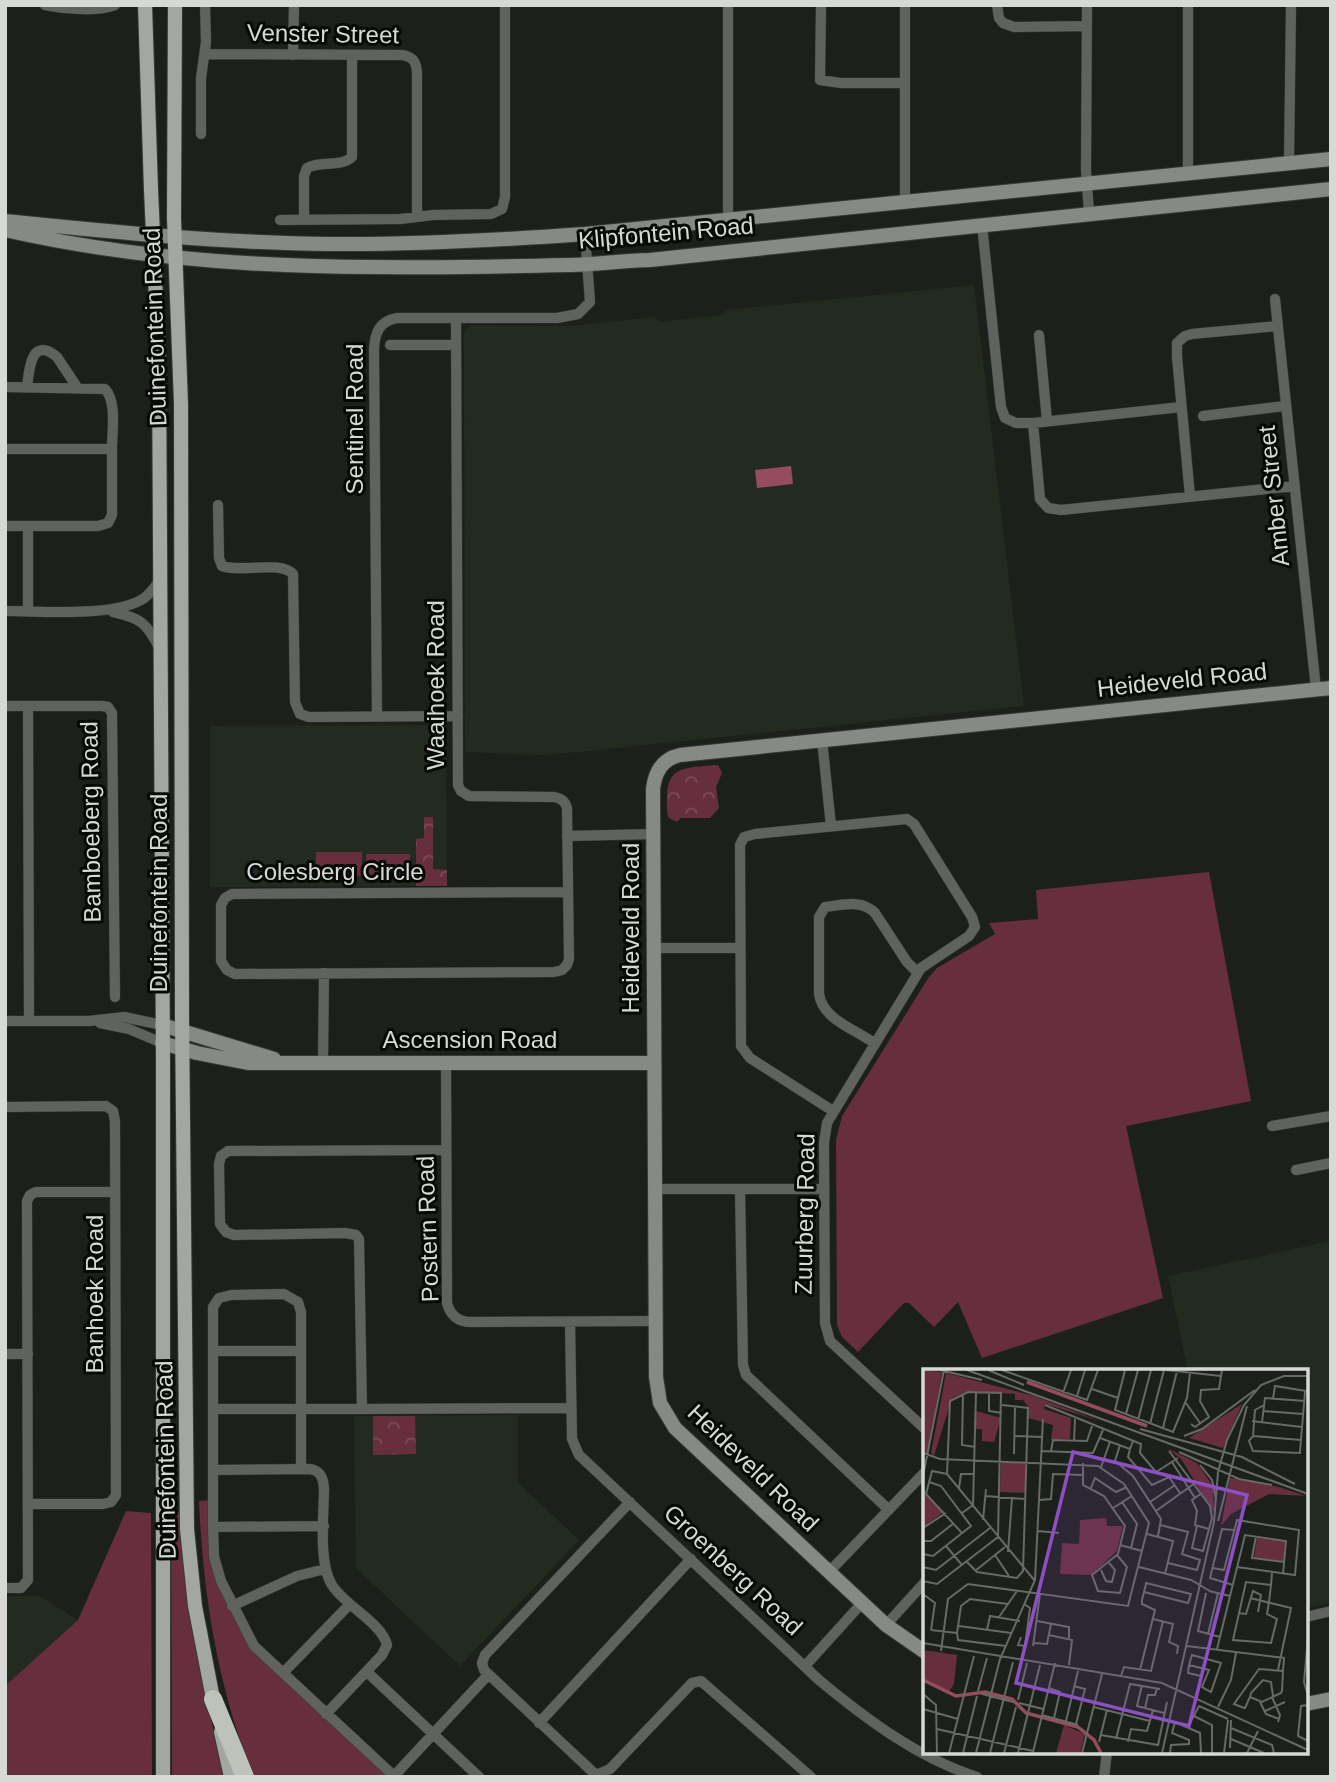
<svg xmlns="http://www.w3.org/2000/svg" width="1336" height="1782" viewBox="0 0 1336 1782" font-family="Helvetica,sans-serif">
	<style>
		.built { fill: #232b20 }
		.grass { fill: #672f3d }
		.forest { fill: url(#forest-crowns) }
		.water { fill: #954d5e }
		.lines { fill: none; stroke-linecap: round; stroke-linejoin: round }
		.street-casing { stroke: #363a34; stroke-width: 11 }
		.secondary-casing { stroke: #363a34; stroke-width: 16 }
		.primary-casing { stroke: #363a34; stroke-width: 16 }
		.highway-casing { stroke: #363a34; stroke-width: 19 }
		.street { stroke: #60625f; stroke-width: 10 }
		.secondary { stroke: #868984; stroke-width: 14 }
		.primary { stroke: #a3a7a1; stroke-width: 14 }
		.highway { stroke: #bdc3bb; stroke-width: 18 }
		.labels { text-anchor: middle; stroke-width: 6; stroke-linejoin: round; paint-order: stroke }
		.street-label { font-size: 24px; fill: #d7d9d6; stroke: #070907 }
		.inset-river { fill: none; stroke: #954d5e; stroke-width: 3.5 }
		.inset-road { fill: none; stroke: #676a65; stroke-width: 2 }
		.view { fill: #8d4fc4; fill-opacity: 0.15; stroke: #8d4fc4; stroke-width: 3.5 }
		.inset-edge { fill: none; stroke: #d7d9d6; stroke-width: 3.5 }
	</style>
	<defs>
		<pattern id="forest-crowns" width="20" height="18" patternUnits="userSpaceOnUse" patternTransform="scale(1.75)"><rect width="20" height="18" fill="#672f3d"/><path d="M2 6a3 3 0 1 1 6 0M12 15a3 3 0 1 1 6 0" fill="none" stroke="#7c4d58"/></pattern>
	</defs>
	<rect width="100%" height="100%" fill="#1c201a"/>
	<path class="built" d="M 974,285 L 1024,706 L 578,752 L 542,755 L 465,752 L 464,332 L 471,325 L 570,326 L 655,317 L 660,322 L 722,315 L 727,310 Z
		M 439,725 L 446,733 L 447,886 L 210,887 L 210,726 Z
		M 1331,1241 L 1331,1603 L 1306,1608 L 1306,1371 L 1188,1371 L 1168,1276 Z
		M 518,1415 L 518,1483 L 579,1540 L 460,1666 L 356,1568 L 354,1416 Z
		M 5,1596 L 39,1596 L 78,1620 L 5,1686 Z"/>
	<path class="grass" d="M 362,852 L 362,876 L 316,877 L 316,852 Z
		M 366,854 L 410,854 L 410,876 L 366,876 Z
		M 1209,872 L 1251,1101 L 1126,1126 L 1163,1298 L 982,1358 L 958,1302 L 934,1327 L 909,1303 L 904,1303 L 858,1352 L 842,1337 L 837,1325 L 836,1140 L 842,1116 L 929,977 L 937,968 L 995,934 L 989,923 L 1038,919 L 1036,890 Z
		M 210,1500 L 214,1574 L 236,1623 L 251,1647 L 388,1777 L 254,1777 C 218,1690 203,1595 199,1501 Z
		M 126,1511 L 151,1513 L 152,1777 L 5,1777 L 5,1686 L 78,1620 Z
		M 180,1512 C 184,1606 203,1687 225,1777 L 172,1777 L 171,1513 Z"/>
	<path class="forest" d="M 718,765 L 722,773 L 716,787 L 719,808 L 710,818 L 681,818 L 677,822 L 669,818 C 666,811 667,804 667,796 C 667,763 693,768 718,765 Z
		M 424,817 L 433,817 L 433,869 L 447,870 L 447,886 L 416,886 L 416,839 L 424,838 Z
		M 373,1416 L 415,1416 L 416,1454 L 373,1455 Z"/>
	<path class="water" d="M 791,466 L 793,484 L 757,488 L 755,470 Z"/>
	<g class="lines">
		<defs>
			<path id="street" d="M 45,5 C 65,9 96,12 115,5
				M 821,5 L 820,80 L 841,83 L 904,83
				M 905,5 L 905,201
				M 997,5 L 999,18 L 1003,23 L 1014,27 L 1087,26
				M 1087,5 L 1086,170 L 1089,213
				M 206,54 L 402,55 C 415,57 417,64 417,76 L 417,216
				M 293,55 L 294,5
				M 201,134 L 201,78 L 206,42 L 205,5
				M 1289,163 L 1291,5
				M 1188,174 L 1188,5
				M 728,219 L 728,5
				M 280,220 L 400,219 L 433,215 L 491,214 L 502,209 L 505,197 L 505,5
				M 304,220 L 304,176 L 307,168 C 321,160 340,168 352,157 L 352,55
				M 982,225 L 1001,407 L 1005,418 L 1016,423 L 1033,423 L 1181,407
				M 1275,299 L 1316,689
				M 456,318 L 458,785 L 461,791 L 469,796 L 554,797 C 561,798 565,801 567,808 L 569,959 L 567,965 L 562,970 L 554,972 L 235,974 L 227,970 L 221,961 L 221,905 L 225,898 L 232,894 L 568,892
				M 1039,335 L 1047,421
				M 390,345 L 456,345
				M 5,387 L 105,389 C 117,401 112,432 112,449
				M 27,387 C 29,370 31,335 57,357 L 77,387
				M 1203,416 L 1285,406
				M 1033,423 L 1040,499 L 1048,508 L 1061,510 L 1295,486
				M 5,449 L 112,449 L 112,515 L 108,523 L 98,526 L 5,526
				M 1190,496 L 1177,357 L 1177,343 L 1185,336 L 1192,334 L 1277,326
				M 218,505 L 219,558 L 222,566 C 241,573 280,560 293,574 L 295,702 L 300,714 L 309,717 L 458,716
				M 5,611 C 41,611 111,617 141,600 C 149,596 154,588 159,581
				M 28,611 L 28,527
				M 113,612 C 140,618 146,622 159,647
				M 5,706 L 102,706 L 108,707 L 112,713 L 115,997
				M 28,706 L 29,1021
				M 377,717 L 374,349 C 375,333 379,321 397,318 L 557,318 L 578,314 L 590,302 L 585,234
				M 822,740 L 831,826
				M 567,836 L 654,834
				M 654,948 L 740,948
				M 5,1021 L 89,1021 L 124,1017 L 162,1025
				M 100,1023 L 129,1029 L 162,1043
				M 874,1043 C 855,1029 823,1020 819,994 L 819,917 L 825,907 C 842,905 862,899 875,913 L 907,962 L 918,973
				M 323,1063 L 324,973
				M 446,1063 L 447,1303 C 450,1315 458,1322 471,1322 L 656,1321
				M 5,1107 L 106,1106 L 113,1111 L 115,1121 L 116,1495 L 111,1502 L 103,1504 L 28,1504
				M 833,1111 L 750,1058 L 741,1046 L 740,845 L 744,837 L 755,834 L 907,819 L 914,824 L 972,917 L 975,927 L 969,936 L 921,968 L 827,1123 L 824,1143 L 825,1323 L 830,1341 L 925,1429
				M 1272,1126 L 1331,1116
				M 446,1150 L 228,1151 L 221,1156 L 219,1164 L 220,1224 L 226,1232 L 234,1235 L 345,1233 L 356,1235 L 359,1239 L 362,1409 L 571,1408
				M 1296,1170 L 1331,1163
				M 655,1189 L 824,1189
				M 740,1189 L 743,1365 L 746,1375 L 889,1510
				M 570,1322 L 572,1439 L 579,1455 L 819,1680 C 866,1719 918,1758 977,1777
				M 213,1351 L 300,1351
				M 5,1354 L 28,1354
				M 213,1409 L 362,1409
				M 301,1469 L 301,1312 L 298,1302 L 284,1294 L 231,1295 L 219,1298 L 213,1307 L 213,1527 L 214,1557 L 221,1581 L 254,1646 L 395,1777
				M 213,1470 L 309,1469 C 320,1470 323,1477 324,1488 C 324,1514 318,1563 332,1585 C 344,1605 382,1623 387,1645 L 382,1655 L 326,1714
				M 630,1502 L 485,1655 L 482,1663 L 484,1670 L 596,1775 L 610,1769 L 692,1683 L 701,1681 L 811,1777
				M 213,1527 L 324,1526
				M 829,1572 L 925,1472
				M 5,1588 L 21,1588 L 28,1580 L 27,1201 L 30,1195 L 36,1192 L 115,1192
				M 232,1606 L 297,1576 L 325,1569
				M 1306,1617 L 1331,1611
				M 886,1625 L 925,1582
				M 805,1666 L 862,1603
				M 367,1672 L 479,1777
				M 283,1673 L 350,1604
				M 539,1723 L 691,1559
				M 394,1776 L 487,1676
				M 1104,1777 L 1107,1752"/>
			<path id="secondary" d="M 5,221 C 113,232 221,243 330,244 C 415,245 500,240 585,234 L 1331,159
				M 5,230 C 194,273 379,269 571,265 C 597,265 623,260 650,260 L 1331,189
				M 162,1025 L 274,1059
				M 162,1043 L 197,1053 L 248,1063 L 654,1063
				M 925,1652 L 886,1625 L 675,1428 L 660,1403 L 656,1377 L 653,789 C 655,772 662,759 680,755 L 1331,688
				M 1306,1704 L 1331,1699"/>
			<path id="primary" d="M 145,5 L 151,190 L 159,365 L 163,1060 L 163,1777
				M 175,5 L 174,219 L 181,404 L 182,1015 L 187,1529 L 195,1606 L 215,1709
				M 221,1732 L 231,1777"/>
			<path id="highway" d="M 213,1699 L 245,1777"/>
		</defs>
		<use href="#street" class="street-casing"/>
		<use href="#secondary" class="secondary-casing"/>
		<use href="#primary" class="primary-casing"/>
		<use href="#highway" class="highway-casing"/>
		<use href="#street" class="street"/>
		<use href="#secondary" class="secondary"/>
		<use href="#primary" class="primary"/>
		<use href="#highway" class="highway"/>
	</g>
	<g class="labels">
		<g class="street-label">
			<text transform="translate(323 34) rotate(1)" y="8">Venster Street</text>
			<text transform="translate(666 233) rotate(-5)" y="8">Klipfontein Road</text>
			<text transform="translate(155 327) rotate(-92)" y="8">Duinefontein Road</text>
			<text transform="translate(355 419) rotate(-90)" y="8">Sentinel Road</text>
			<text transform="translate(1274 496) rotate(-96)" y="8">Amber Street</text>
			<text transform="translate(1182 680) rotate(-6)" y="8">Heideveld Road</text>
			<text transform="translate(436 685) rotate(-90)" y="8">Waaihoek Road</text>
			<text transform="translate(91 822) rotate(-91)" y="8">Bamboeberg Road</text>
			<text x="335" y="880">Colesberg Circle</text>
			<text transform="translate(159 893) rotate(-90)" y="8">Duinefontein Road</text>
			<text transform="translate(631 928) rotate(-90)" y="8">Heideveld Road</text>
			<text x="470" y="1048">Ascension Road</text>
			<text transform="translate(805 1214) rotate(-89)" y="8">Zuurberg Road</text>
			<text transform="translate(428 1229) rotate(-92)" y="8">Postern Road</text>
			<text transform="translate(95 1294) rotate(-90)" y="8">Banhoek Road</text>
			<text transform="translate(166 1460) rotate(-91)" y="8">Duinefontein Road</text>
			<text transform="translate(753 1468) rotate(44)" y="8">Heideveld Road</text>
			<text transform="translate(733 1570) rotate(43)" y="8">Groenberg Road</text>
		</g>
	</g>
	<g transform="translate(923 1369)">
		<rect width="385" height="385" fill="#1c201a"/>
		<path d="M 0,1 L 19,3 L 4,84 L 0,83 ZM 23,4 L 111,27 L 177,52 L 122,35 L 121,40 L 148,49 L 147,70 L 128,71 L 130,56 L 105,49 L 106,39 L 100,31 L 92,31 L 92,25 L 45,22 L 29,29 L 11,87 L 8,84 ZM 319,35 L 300,79 L 266,69 ZM 244,79 L 274,94 L 290,117 L 291,144 L 258,90 ZM 307,109 L 356,118 L 383,127 L 346,125 L 308,145 L 298,157 ZM 183,149 L 184,157 L 200,157 L 194,182 L 168,206 L 137,205 L 139,174 L 156,175 L 157,151 Z" fill="#672f3d"/>
		<path d="M 53,42 L 78,49 L 71,73 L 59,72 L 59,60 L 53,60 ZM 78,93 L 102,94 L 102,124 L 77,123 ZM 2,125 L 21,143 L 0,158 L 0,131 ZM 334,169 L 362,172 L 361,192 L 331,189 ZM 0,281 L 34,286 L 31,315 L 25,324 L 0,310 ZM 141,356 L 162,365 L 157,384 L 133,384 Z" fill="#672f3d"/>
		<path class="inset-river" d="M 104,13 L 224,57M 0,311 L 33,327 L 62,323 L 89,330 L 103,344 L 155,358 L 171,371 L 178,384"/>
		<path class="inset-road" d="M 17,1 L 59,11M 44,1 L 385,125M 65,1 L 101,16M 79,1 L 164,31 L 175,1M 202,1 L 192,41 L 250,63 L 264,29 L 267,4M 243,1 L 298,7M 169,20 L 195,29M 66,23 L 66,42 L 79,44M 140,24 L 148,1M 40,25 L 39,76 L 52,78M 154,27 L 162,1M 350,30 L 352,17 L 383,22M 263,34 L 277,54M 122,36 L 218,75 L 217,84 L 233,103 L 255,89M 340,42 L 380,45M 203,45 L 215,1M 215,51 L 228,1M 329,52 L 379,58M 339,53 L 342,29 L 382,32M 227,55 L 241,1M 268,55 L 272,58 L 286,48 L 277,32 L 278,21 L 296,20 L 299,1M 240,59 L 254,2M 217,60 L 319,88 L 372,115M 91,67 L 119,68M 261,67 L 279,60 L 332,21M 330,67 L 332,41 L 341,36M 177,69 L 207,80 L 210,72M 378,71 L 330,67 L 326,72 L 330,82 L 377,84 L 377,82 L 382,23 L 385,20M 151,72 L 152,50M 197,76 L 192,92 L 210,107 L 238,150 L 235,167M 207,80 L 205,88 L 229,116 L 246,108 L 257,124M 118,82 L 170,84 L 180,61M 128,82 L 130,71 L 164,72 L 169,57M 246,82 L 287,137 L 289,149 L 280,182 L 269,179 L 274,157M 256,83 L 316,110 L 349,116M 0,84 L 17,90 L 175,97 L 201,115 L 226,154 L 205,237 L 45,215 L 25,230 L 18,282M 91,85 L 92,37M 249,93 L 272,129M 160,94 L 160,116 L 181,127 L 202,157 L 195,185 L 169,206 L 175,222 L 197,224 L 204,198 L 194,186M 277,96 L 289,111 L 293,130M 178,98 L 187,73M 24,105 L 112,212M 24,105 L 9,102 L 3,125 L 39,164M 0,107 L 21,1M 36,119 L 38,105 L 51,105M 168,119 L 172,109 L 193,123 L 204,118M 279,124 L 269,131 L 274,142 L 272,156 L 286,160M 63,127 L 102,130M 116,131 L 128,130 L 130,105 L 160,106M 199,133 L 214,155 L 208,179M 227,133 L 252,116M 190,139 L 209,127M 233,142 L 272,114M 39,144 L 50,136 L 53,23M 60,151 L 63,120M 295,152 L 324,37M 237,156 L 265,163 L 259,185 L 277,191 L 274,201 L 245,194M 0,159 L 23,144M 115,162 L 136,164M 224,165 L 250,172 L 242,205M 333,167 L 329,189 L 362,193M 0,172 L 8,172 L 31,154M 197,176 L 219,182M 23,177 L 39,196M 85,183 L 89,129M 0,185 L 10,187 L 48,157 L 18,117 L 6,113M 72,186 L 86,207M 43,192 L 54,203 L 94,209 L 100,202 L 105,39 L 79,36M 0,198 L 13,201 L 67,159M 216,198 L 268,211 L 287,222M 290,199 L 301,201 L 314,151 L 376,161 L 372,206 L 314,198M 178,201 L 183,212 L 189,213 L 192,201 L 186,194M 52,202 L 82,178M 0,212 L 14,215 L 75,168 L 78,24 L 45,23 L 27,32 L 24,105M 310,216 L 287,209 L 299,160 L 311,161M 348,216 L 323,213 L 310,271 L 348,274 L 354,250 L 344,245 L 346,233 L 348,216 L 349,204M 286,222 L 307,227M 283,224 L 275,262 L 297,268M 0,225 L 12,234 L 8,261M 327,229 L 368,239 L 355,301M 315,244 L 323,245 L 330,222 L 338,226 L 335,243M 76,248 L 94,222M 230,250 L 250,255 L 246,273 L 255,277 L 254,285M 114,252 L 146,258 L 146,269M 36,257 L 88,264M 8,261 L 34,264M 64,261 L 67,247 L 97,252M 34,264 L 38,237 L 47,230 L 85,235M 34,264 L 35,271 L 83,277M 285,265 L 295,224M 126,266 L 149,271 L 146,296M 98,268 L 95,276 L 102,277 L 107,239 L 101,235M 385,269 L 381,313 L 385,327M 0,274 L 239,314 L 385,381M 111,274 L 124,275 L 128,255M 110,277 L 117,225M 264,277 L 361,289 L 360,302M 294,280 L 322,166 L 363,172 L 360,205M 269,286 L 298,294 L 288,323 L 279,318 L 286,301 L 266,296 ZM 266,296 L 265,304 L 278,307M 217,301 L 232,241 L 219,235 L 219,231 L 223,215 L 223,214 L 268,225 L 265,234 L 221,223M 198,307 L 201,298 L 228,302 L 240,252M 219,316 L 214,337 L 241,344M 151,317 L 162,320 L 153,355M 126,319 L 137,323 L 131,349M 55,322 L 64,289M 0,325 L 13,336 L 14,384M 59,325 L 90,333M 327,328 L 339,333 L 358,324 L 359,322 L 360,302 L 336,300 L 311,335 L 321,339 L 322,339 L 327,328 L 328,324 L 329,323 L 340,311 L 348,313 L 350,327M 349,328 L 357,346 L 355,353M 95,331 L 104,294M 337,333 L 343,345 L 356,350M 96,334 L 120,340M 385,336 L 378,337 L 375,367 L 385,372M 171,338 L 227,352M 295,338 L 308,311 L 313,284M 222,339 L 225,326 L 232,326 L 234,319M 0,340 L 35,350M 342,342 L 362,333M 119,346 L 155,356M 271,347 L 289,356 L 289,384M 143,352 L 155,302M 265,358 L 276,337 L 305,350M 308,359 L 349,376 L 351,384M 14,360 L 110,382M 178,366 L 235,376 L 244,333M 193,370 L 207,315 L 237,320M 308,370 L 341,384M 176,373 L 184,341M 205,373 L 208,360 L 224,362 L 230,341M 307,379 L 308,351M 110,383 L 132,294M 26,384 L 51,287M 40,384 L 54,327M 53,384 L 77,290 L 112,211 L 120,50M 67,384 L 90,293M 81,384 L 93,338M 95,384 L 117,296M 159,384 L 179,305M 239,384 L 291,153 L 295,103 L 304,71 L 321,36 L 338,16 L 361,7 L 385,7M 247,384 L 248,376 L 266,375 L 266,371 L 249,364 L 252,353 L 277,364 L 278,384M 301,384 L 305,351M 324,384 L 335,362"/>
		<path class="view" d="M 150,83 L 324,126 L 266,357 L 93,314 Z"/>
		<rect width="385" height="385" class="inset-edge"/>
	</g>
	<rect width="1336" height="1782" fill="none" stroke="#d7d9d6" stroke-width="14"/>
</svg>
